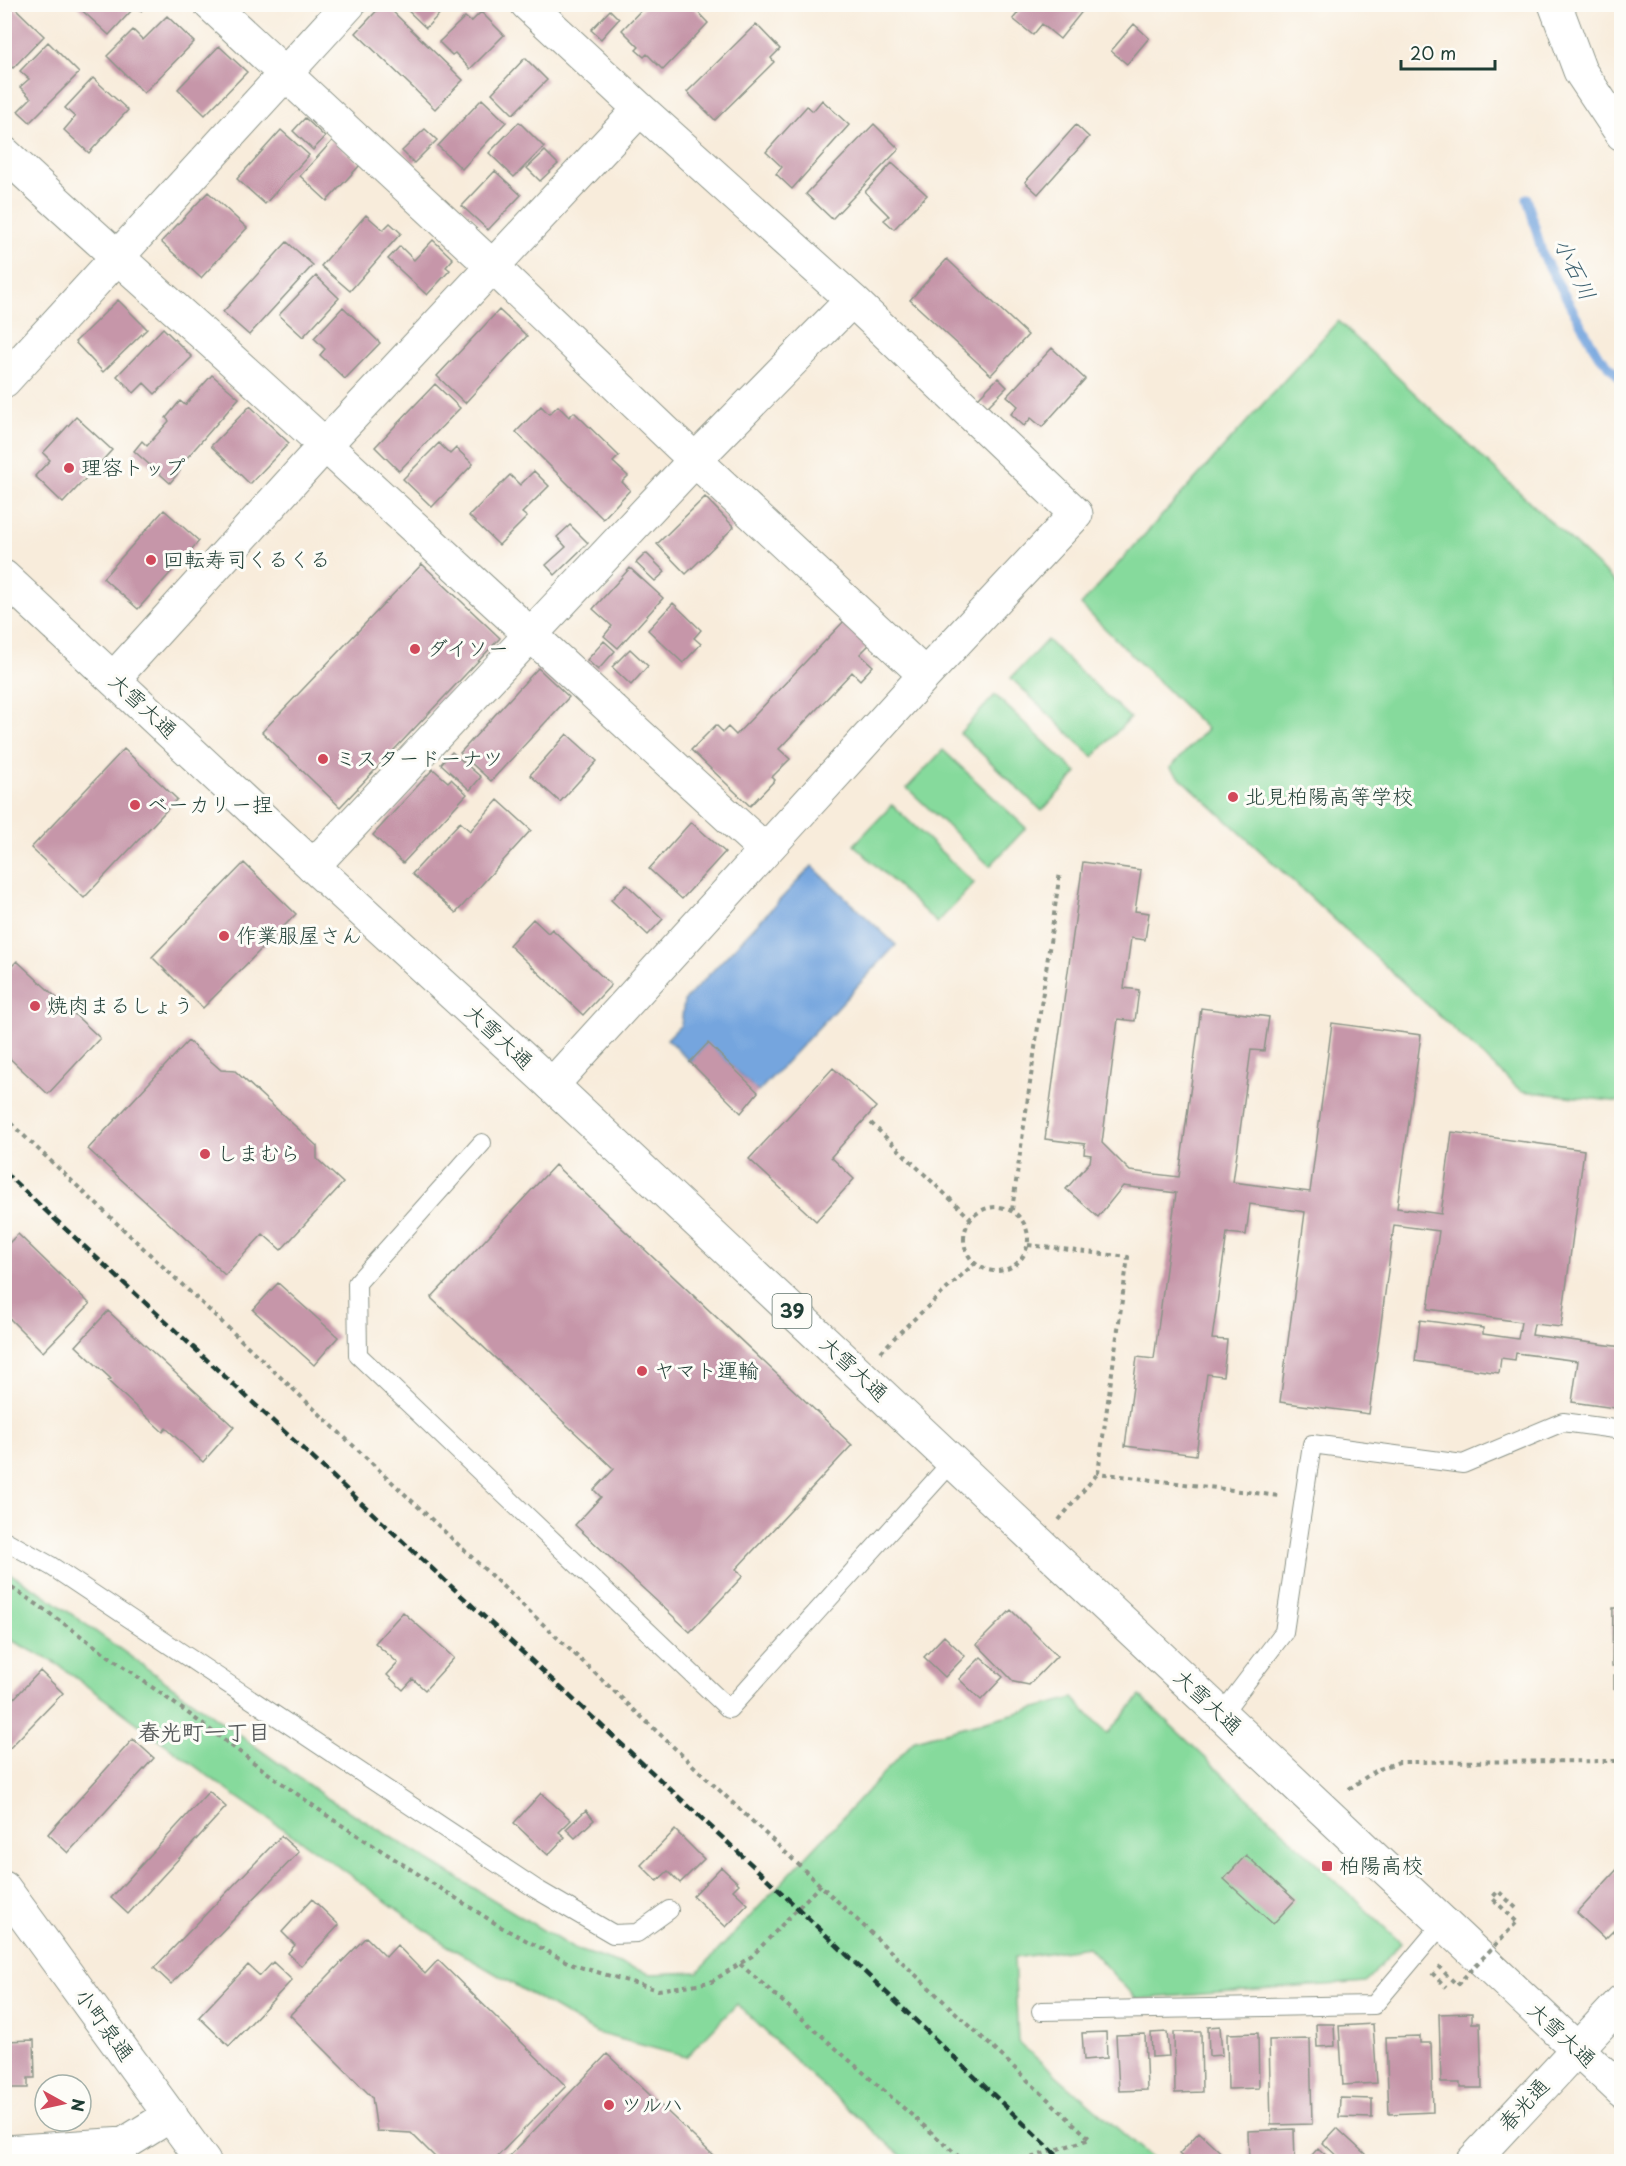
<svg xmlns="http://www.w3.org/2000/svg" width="1626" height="2166" viewBox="0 0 1626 2166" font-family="'Playpen Sans','Klee One',sans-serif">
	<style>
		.green { fill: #86da9c; stroke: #528c68; stroke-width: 1.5 }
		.water { fill: #74a5de; stroke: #4a7189; stroke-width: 1.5 }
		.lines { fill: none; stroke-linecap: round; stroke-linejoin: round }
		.stream { stroke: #74a5de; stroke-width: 9 }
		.building { fill: #c696a9 }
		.service-casing { stroke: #8c9488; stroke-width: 20 }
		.minor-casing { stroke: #8c9488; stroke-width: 35 }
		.tertiary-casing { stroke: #8c9488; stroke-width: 35 }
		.trunk-casing { stroke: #8c9488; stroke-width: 35 }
		.path { stroke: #8c9488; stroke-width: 4; stroke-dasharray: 4.5 4.5; stroke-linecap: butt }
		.service { stroke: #fff; stroke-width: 18 }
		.minor { stroke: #fff; stroke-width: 33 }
		.tertiary { stroke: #fff; stroke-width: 33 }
		.trunk { stroke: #fff; stroke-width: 33 }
		.rail { stroke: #1f3d34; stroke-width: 4.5; stroke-dasharray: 9 4.5; stroke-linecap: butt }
		.path-bridge { stroke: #8c9488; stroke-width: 4; stroke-dasharray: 4.5 4.5; stroke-linecap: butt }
		.poi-dot { fill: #d1495b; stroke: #fdfcf7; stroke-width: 2 }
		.labels { text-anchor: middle; stroke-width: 6; stroke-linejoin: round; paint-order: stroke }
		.shield { fill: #fdfcf7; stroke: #62766e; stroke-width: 1.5 }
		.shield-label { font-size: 20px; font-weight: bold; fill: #1f3d34 }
		.poi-label { font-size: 21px; fill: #1f3d34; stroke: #fdfcf7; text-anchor: start }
		.street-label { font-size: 21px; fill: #1f3d34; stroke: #fdfcf7 }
		.water-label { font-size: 22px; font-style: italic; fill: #3d6170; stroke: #fdfcf7 }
		.neighbourhood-label { font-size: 22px; font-weight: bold; fill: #595c5d; stroke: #fdfcf7 }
	</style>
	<rect width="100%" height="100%" fill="#fdfcf7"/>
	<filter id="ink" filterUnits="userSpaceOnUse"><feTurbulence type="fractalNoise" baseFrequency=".0167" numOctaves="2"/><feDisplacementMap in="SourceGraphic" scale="12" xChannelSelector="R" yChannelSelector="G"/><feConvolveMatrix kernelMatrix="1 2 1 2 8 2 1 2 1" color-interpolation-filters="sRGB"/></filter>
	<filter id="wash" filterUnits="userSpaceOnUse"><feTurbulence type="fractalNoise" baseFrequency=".008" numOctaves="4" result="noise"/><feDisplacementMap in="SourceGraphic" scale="24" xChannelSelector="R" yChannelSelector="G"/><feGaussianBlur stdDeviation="1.35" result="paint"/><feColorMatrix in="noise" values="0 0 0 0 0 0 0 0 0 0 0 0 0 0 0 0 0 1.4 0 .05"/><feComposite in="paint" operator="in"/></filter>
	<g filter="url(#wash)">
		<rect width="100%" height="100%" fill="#f8ecdb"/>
		<path class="green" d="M 1338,321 L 1621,588 L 1621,1102 L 1521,1091 L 1170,768 L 1207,729 L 1081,605 Z
			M 1047,640 L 1130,718 L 1093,757 L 1011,678 Z
			M 995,695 L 1077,773 L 1042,811 L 960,733 Z
			M 943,750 L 1026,828 L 990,866 L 907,788 Z
			M 892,805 L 974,883 L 937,923 L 854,845 Z
			M 4,1570 L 42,1593 L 327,1798 L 574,1949 L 651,1974 L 698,1972 L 915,1740 L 1073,1698 L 1107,1734 L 1140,1696 L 1401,1943 L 1366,1982 L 1136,1999 L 1088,1947 L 1014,1958 L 1018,2042 L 1155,2161 L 907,2161 L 804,2069 L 737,2004 L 686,2057 L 597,2033 L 448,1946 L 336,1865 L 234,1795 L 57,1664 L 5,1637 Z"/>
		<path class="water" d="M 812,866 L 896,945 L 758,1092 L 708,1044 L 690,1062 L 667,1039 L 681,1025 L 684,1001 Z"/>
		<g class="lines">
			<path class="stream" d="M 1527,198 L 1543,256 L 1597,353 L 1622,380"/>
		</g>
		<g id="blocks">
			<path class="building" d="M 4,4 L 11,4 L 44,36 L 13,68 L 4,61 Z
				M 75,4 L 126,4 L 132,10 L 109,35 Z
				M 134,4 L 147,4 L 141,11 Z
				M 383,4 L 385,4 L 463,80 L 435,109 L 356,33 Z
				M 401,4 L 449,4 L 426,28 Z
				M 647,4 L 690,4 L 708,23 L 663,70 L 647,54 L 644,57 L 636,50 L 639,47 L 622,30 Z
				M 1025,4 L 1088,4 L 1060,39 L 1042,24 L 1033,35 L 1013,19 Z
				M 610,10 L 619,19 L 601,39 L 591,30 Z
				M 481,12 L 504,35 L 470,69 L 455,53 L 452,55 L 439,42 L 465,17 L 471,22 Z
				M 167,16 L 194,42 L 144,93 L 107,56 L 133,30 L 143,40 Z
				M 756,24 L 780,49 L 771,58 L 774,62 L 715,120 L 687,92 Z
				M 1134,24 L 1149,38 L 1127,64 L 1111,51 Z
				M 48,42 L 79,73 L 30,122 L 18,111 L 31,98 L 20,87 L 29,79 L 20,71 Z
				M 219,46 L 247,72 L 205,115 L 178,89 Z
				M 525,58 L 547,80 L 513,114 L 492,93 Z
				M 93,78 L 128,110 L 89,153 L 64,130 L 75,117 L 65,108 Z
				M 482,99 L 506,122 L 462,169 L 438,146 Z
				M 822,100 L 849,125 L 792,189 L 776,174 L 782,167 L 766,152 L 807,106 L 813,111 Z
				M 305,118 L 325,137 L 313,150 L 293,131 Z
				M 519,122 L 544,147 L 514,177 L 489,153 Z
				M 874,124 L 899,149 L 832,219 L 806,194 Z
				M 1076,125 L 1089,137 L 1038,194 L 1025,182 Z
				M 425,129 L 437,140 L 414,163 L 402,151 Z
				M 281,130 L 309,155 L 265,204 L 237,179 Z
				M 333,140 L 360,165 L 327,201 L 300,176 Z
				M 545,151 L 558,164 L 540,181 L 527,168 Z
				M 892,163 L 927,195 L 894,229 L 884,220 L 889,216 L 865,192 Z
				M 495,171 L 521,195 L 488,230 L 462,206 Z
				M 208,192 L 247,228 L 201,278 L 161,242 Z
				M 366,215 L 383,230 L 390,223 L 401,233 L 350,291 L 321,266 Z
				M 433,240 L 453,259 L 446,267 L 450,270 L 427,295 L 388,259 L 400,246 L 414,260 Z
				M 287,242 L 313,265 L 249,335 L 223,312 Z
				M 947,259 L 1028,335 L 991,375 L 910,300 Z
				M 316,276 L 339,298 L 303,337 L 279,315 Z
				M 118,300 L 147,329 L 103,372 L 75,342 Z
				M 343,307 L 380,343 L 345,379 L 320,355 L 325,349 L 314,338 Z
				M 499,310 L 527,336 L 465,403 L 437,376 Z
				M 163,328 L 192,357 L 155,394 L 144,383 L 134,393 L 117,376 Z
				M 1052,348 L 1085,379 L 1042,427 L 1031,418 L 1024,426 L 1011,414 L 1018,406 L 1007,396 Z
				M 212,375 L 239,398 L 178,468 L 180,471 L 170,483 L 134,451 L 142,441 L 147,446 L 169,421 L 166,418 L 180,401 L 185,405 Z
				M 998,378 L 1007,387 L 987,407 L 978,398 Z
				M 435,384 L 460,408 L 399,471 L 375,447 Z
				M 250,406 L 289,443 L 250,484 L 211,446 Z
				M 541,406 L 549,414 L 558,406 L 569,417 L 574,412 L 619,456 L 613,462 L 628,476 L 622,482 L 630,490 L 603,519 L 516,432 Z
				M 76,417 L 112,450 L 63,503 L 35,476 L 50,460 L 43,453 Z
				M 439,443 L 450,454 L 456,448 L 473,464 L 432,507 L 403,479 Z
				M 534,471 L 549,486 L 522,513 L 527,517 L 499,545 L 469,516 L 510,475 L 520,485 Z
				M 705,497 L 734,527 L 686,574 L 657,544 Z
				M 164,510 L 199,541 L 138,609 L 103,578 Z
				M 570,525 L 588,543 L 555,575 L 546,565 L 566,547 L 557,537 Z
				M 646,553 L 665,572 L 655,581 L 636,563 Z
				M 422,564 L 500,638 L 340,807 L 262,732 Z
				M 630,568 L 663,598 L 618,648 L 604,636 L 612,626 L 593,609 Z
				M 673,603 L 701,630 L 694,638 L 701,644 L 683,663 L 648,630 Z
				M 845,620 L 870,644 L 860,654 L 873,666 L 860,680 L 852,672 L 779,749 L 790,759 L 772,777 L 775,780 L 750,806 L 691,750 L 716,725 L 723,732 L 728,727 L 736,735 Z
				M 604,641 L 615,651 L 598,670 L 587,660 Z
				M 630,649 L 648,666 L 631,685 L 612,667 Z
				M 538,668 L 569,697 L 491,781 L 460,753 Z
				M 567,734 L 597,761 L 560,802 L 530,775 Z
				M 124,749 L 177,799 L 84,898 L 31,848 Z
				M 452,752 L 481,777 L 470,790 L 441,764 Z
				M 433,769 L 448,782 L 451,779 L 467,794 L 403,863 L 373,835 Z
				M 498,800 L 531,830 L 456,913 L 412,874 L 460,822 L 470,831 Z
				M 691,822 L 725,852 L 682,899 L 649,869 Z
				M 1083,862 L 1141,870 L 1135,911 L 1149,913 L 1145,940 L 1131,938 L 1124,988 L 1139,990 L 1135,1021 L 1118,1019 L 1102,1143 L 1130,1171 L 1179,1177 L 1201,1008 L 1269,1017 L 1264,1051 L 1251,1050 L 1233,1182 L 1310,1192 L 1332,1023 L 1421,1035 L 1397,1208 L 1441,1214 L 1452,1132 L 1584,1150 L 1561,1327 L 1534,1324 L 1532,1335 L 1622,1347 L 1622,1409 L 1572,1402 L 1578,1361 L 1516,1353 L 1515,1360 L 1501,1358 L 1499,1373 L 1415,1361 L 1420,1320 L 1483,1328 L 1483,1334 L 1518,1339 L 1521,1322 L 1428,1309 L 1439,1231 L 1394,1225 L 1369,1414 L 1280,1402 L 1305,1212 L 1250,1204 L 1246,1235 L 1227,1233 L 1212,1339 L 1227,1340 L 1223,1376 L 1207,1374 L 1196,1455 L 1125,1446 L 1137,1357 L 1154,1359 L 1176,1193 L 1123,1186 L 1098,1217 L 1066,1189 L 1090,1162 L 1091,1155 L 1084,1154 L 1085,1144 L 1045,1139 Z
				M 244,863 L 296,914 L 203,1008 L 152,957 Z
				M 626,884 L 663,919 L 648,935 L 611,900 Z
				M 533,919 L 548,933 L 552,929 L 611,985 L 583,1015 L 509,945 Z
				M 17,961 L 100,1038 L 48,1094 L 4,1053 L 4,974 Z
				M 188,1041 L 221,1070 L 235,1071 L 317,1146 L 317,1159 L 343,1183 L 281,1250 L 263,1234 L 225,1275 L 88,1149 Z
				M 708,1043 L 758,1092 L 741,1113 L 690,1062 Z
				M 833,1068 L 876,1107 L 831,1157 L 854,1179 L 816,1221 L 749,1159 Z
				M 555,1165 L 852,1445 L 736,1569 L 743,1576 L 690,1632 L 575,1525 L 601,1497 L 594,1490 L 614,1469 L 431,1298 Z
				M 18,1234 L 90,1304 L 43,1352 L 9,1318 L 4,1322 L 4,1248 Z
				M 278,1283 L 338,1337 L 314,1365 L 253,1310 Z
				M 108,1311 L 234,1427 L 203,1462 L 166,1428 L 163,1432 L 108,1381 L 111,1379 L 76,1346 Z
				M 1613,1608 L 1622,1608 L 1622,1666 L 1612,1666 Z
				M 1011,1610 L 1057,1656 L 1029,1685 L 1014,1682 L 977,1644 Z
				M 403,1612 L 454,1658 L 425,1690 L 413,1679 L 403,1690 L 387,1675 L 398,1663 L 375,1643 Z
				M 944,1636 L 965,1656 L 945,1677 L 924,1657 Z
				M 981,1657 L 1003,1677 L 981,1700 L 959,1679 Z
				M 40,1671 L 63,1693 L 4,1754 L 4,1709 Z
				M 1614,1675 L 1622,1675 L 1622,1689 L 1614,1689 Z
				M 133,1739 L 154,1758 L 68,1853 L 48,1834 Z
				M 209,1791 L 226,1807 L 128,1914 L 111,1898 Z
				M 541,1793 L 571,1820 L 559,1832 L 565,1837 L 548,1855 L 514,1823 Z
				M 586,1810 L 594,1820 L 575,1838 L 566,1829 Z
				M 675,1830 L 704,1859 L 680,1883 L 668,1871 L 657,1881 L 641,1865 Z
				M 281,1836 L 299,1852 L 171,1984 L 154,1968 Z
				M 1246,1855 L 1295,1900 L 1273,1924 L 1224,1879 Z
				M 1622,1864 L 1622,1922 L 1605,1939 L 1577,1913 Z
				M 721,1867 L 739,1884 L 733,1890 L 748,1904 L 726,1927 L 693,1896 Z
				M 312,1899 L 339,1925 L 301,1966 L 288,1953 L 295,1945 L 282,1932 Z
				M 366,1937 L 386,1957 L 397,1945 L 425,1974 L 438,1960 L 566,2086 L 492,2162 L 440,2162 L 411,2133 L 377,2131 L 372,2097 L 290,2015 Z
				M 273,1962 L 292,1980 L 229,2046 L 199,2017 L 248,1965 L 260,1976 Z
				M 1472,2013 L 1472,2023 L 1480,2023 L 1482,2088 L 1460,2088 L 1460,2083 L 1441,2083 L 1439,2014 Z
				M 1316,2024 L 1334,2024 L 1335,2046 L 1317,2047 Z
				M 1373,2024 L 1377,2083 L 1343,2085 L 1339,2026 Z
				M 1220,2026 L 1222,2055 L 1209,2056 L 1208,2027 Z
				M 1106,2032 L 1107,2058 L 1084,2060 L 1082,2033 Z
				M 1167,2032 L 1169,2056 L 1152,2057 L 1151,2033 Z
				M 1174,2032 L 1201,2032 L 1202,2092 L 1175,2093 Z
				M 1258,2033 L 1259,2088 L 1228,2089 L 1227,2034 Z
				M 1145,2034 L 1147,2090 L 1119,2091 L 1116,2035 Z
				M 1420,2036 L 1420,2043 L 1431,2043 L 1433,2112 L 1389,2114 L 1386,2037 Z
				M 1310,2039 L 1312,2124 L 1271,2125 L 1269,2040 Z
				M 34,2040 L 35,2078 L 28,2078 L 28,2088 L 4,2088 L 4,2041 Z
				M 607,2054 L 715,2157 L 711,2162 L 504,2162 Z
				M 1340,2098 L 1372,2099 L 1372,2118 L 1339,2117 Z
				M 1337,2128 L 1365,2154 L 1358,2162 L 1343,2162 L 1323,2143 Z
				M 1294,2129 L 1295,2161 L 1249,2162 L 1248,2131 Z
				M 1199,2132 L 1231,2162 L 1188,2162 L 1179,2154 Z
				M 1318,2148 L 1333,2162 L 1306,2162 Z"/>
		</g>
	</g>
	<g filter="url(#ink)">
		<use href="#blocks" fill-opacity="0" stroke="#8c9488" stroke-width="1.5"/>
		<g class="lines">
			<defs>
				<path id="service" d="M 482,1143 L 357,1283 L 358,1355 L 729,1709 L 952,1462
					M 4,1540 L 51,1566 L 536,1889 L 613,1934 L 637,1933 L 669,1910
					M 1221,1715 L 1284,1632 L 1312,1444 L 1463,1464 L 1563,1422 L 1622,1430
					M 1041,2011 L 1374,2005 L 1443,1923"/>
				<path id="minor" d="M 210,4 L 493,267 L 695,460 L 925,675
					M 527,4 L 640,109 L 852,300 L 1076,514 L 925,675 L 552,1085
					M 4,153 C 110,252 220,348 326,446 C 473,581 618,716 765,850
					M 4,381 L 349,4
					M 114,678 L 325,445 L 640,109
					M 313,866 L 695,460 L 852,300
					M 4,2152 L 124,2144 L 171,2115"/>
				<path id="tertiary" d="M 1555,4 L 1580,71 L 1622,134
					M 4,1888 L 204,2162
					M 1472,2162 L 1622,2001"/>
				<path id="trunk" d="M 4,577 L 313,866 L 552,1085 L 1622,2091"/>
			</defs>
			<use href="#service" class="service-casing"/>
			<use href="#minor" class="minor-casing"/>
			<use href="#tertiary" class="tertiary-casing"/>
			<use href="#trunk" class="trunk-casing"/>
			<path class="path" d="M 4,1117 L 1090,2139 L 1017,2162
				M 871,1123 L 971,1219
				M964 1239a32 32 0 1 1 64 0a32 32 0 1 1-64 0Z
				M 1012,1210 L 1060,872
				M 1028,1245 L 1128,1257 L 1098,1473 L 1279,1496
				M 881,1352 L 899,1333 L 975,1263
				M 1059,1520 L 1098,1473
				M 4,1583 L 38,1605 L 185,1711 L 265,1771 L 332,1819 L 501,1927 L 573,1965 L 658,1990 L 711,1982 L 752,1956 L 821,1884
				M 1349,1789 L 1376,1770 L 1399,1762 L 1622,1761
				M 1516,1908 L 1498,1891 L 1492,1898 L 1517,1922
				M 740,1964 L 965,2162
				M 1438,1966 L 1457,1985
				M 1432,1973 L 1446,1987"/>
			<use href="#service" class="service"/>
			<use href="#minor" class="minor"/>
			<use href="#tertiary" class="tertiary"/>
			<use href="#trunk" class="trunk"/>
			<path class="rail" d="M 4,1172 L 765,1877 L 1064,2162"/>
			<path class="path-bridge" d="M 1457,1985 L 1517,1922"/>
		</g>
	</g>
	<g class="poi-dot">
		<circle cx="69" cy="468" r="6"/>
		<circle cx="151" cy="560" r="6"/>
		<circle cx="415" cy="649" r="6"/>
		<circle cx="323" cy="759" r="6"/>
		<circle cx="1233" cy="797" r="6"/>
		<circle cx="135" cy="805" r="6"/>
		<circle cx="224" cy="936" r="6"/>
		<circle cx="35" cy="1006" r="6"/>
		<circle cx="205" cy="1154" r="6"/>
		<circle cx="642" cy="1371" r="6"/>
		<rect x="1321" y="1860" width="12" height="12" rx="3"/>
		<circle cx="609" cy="2105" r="6"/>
	</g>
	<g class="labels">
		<rect class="shield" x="772.5" y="1294" width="39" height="34" rx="4.5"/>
		<g class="shield-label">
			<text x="792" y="1318">39</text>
		</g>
		<g class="poi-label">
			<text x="81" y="475">理容トップ</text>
			<text x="163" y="567">回転寿司くるくる</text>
			<text x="427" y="656">ダイソー</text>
			<text x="335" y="766">ミスタードーナツ</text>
			<text x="1245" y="804">北見柏陽高等学校</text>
			<text x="147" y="812">ベーカリー捏</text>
			<text x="236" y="943">作業服屋さん</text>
			<text x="47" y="1013">焼肉まるしょう</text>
			<text x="217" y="1161">しまむら</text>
			<text x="654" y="1378">ヤマト運輸</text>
			<text x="1339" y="1873">柏陽高校</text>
			<text x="621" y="2112">ツルハ</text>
		</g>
		<g class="street-label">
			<text transform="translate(143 706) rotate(43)" y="7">大雪大通</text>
			<text transform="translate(499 1037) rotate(43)" y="7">大雪大通</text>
			<text transform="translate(854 1369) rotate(43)" y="7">大雪大通</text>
			<text transform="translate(1208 1702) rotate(43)" y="7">大雪大通</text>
			<text transform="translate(104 2025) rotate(54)" y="7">小町泉通</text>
			<text transform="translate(1562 2035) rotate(43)" y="7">大雪大通</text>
			<text transform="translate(1524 2105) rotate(-47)" y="7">春光通</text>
		</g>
		<g class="water-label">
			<text transform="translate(1575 269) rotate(64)" y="8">小石川</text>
		</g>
		<g class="neighbourhood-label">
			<text x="204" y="1740">春光町一丁目</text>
		</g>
	</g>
	<rect width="1626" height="2166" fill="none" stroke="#fdfcf7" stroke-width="24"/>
	<g transform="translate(63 2103) rotate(98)"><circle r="28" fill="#fdfcf7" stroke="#a4b0a9" stroke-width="1.5"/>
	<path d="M0-4.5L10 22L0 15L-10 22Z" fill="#d1495b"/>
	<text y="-9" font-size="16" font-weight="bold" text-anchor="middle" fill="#1f3d34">N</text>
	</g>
	<path d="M1401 60v9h94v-9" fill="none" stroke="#1f3d34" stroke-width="3"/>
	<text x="1410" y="60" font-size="18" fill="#1f3d34" stroke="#fdfcf7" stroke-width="4.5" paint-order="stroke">20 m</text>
</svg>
